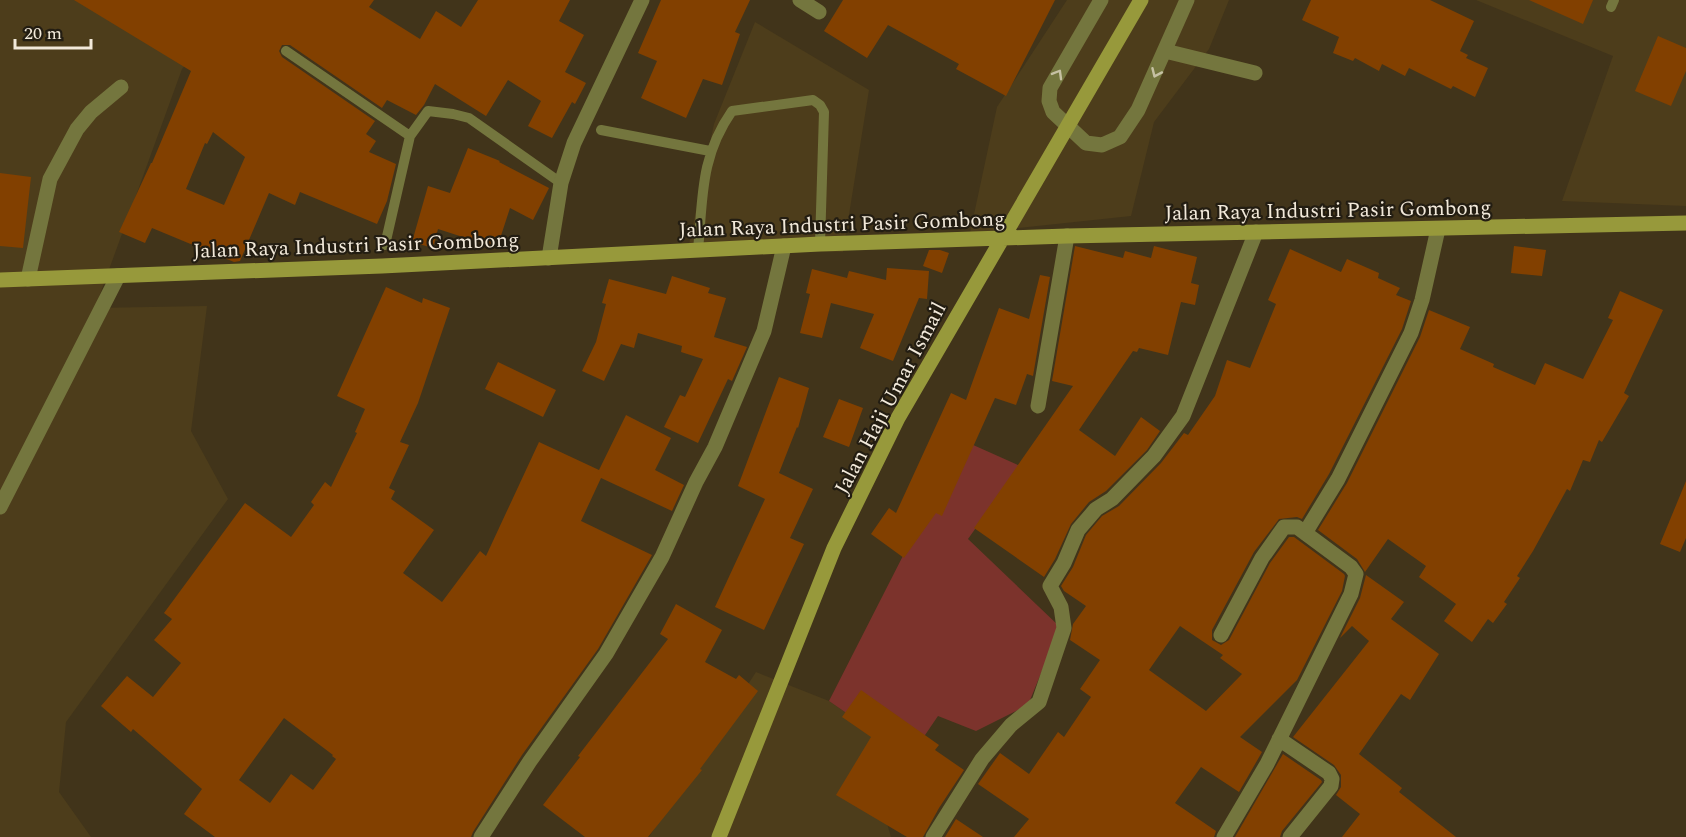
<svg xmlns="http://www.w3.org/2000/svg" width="1686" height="837" viewBox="0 0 1686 837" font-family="Spectral,serif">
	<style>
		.built { fill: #4d3d1b }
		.green { fill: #7c332c }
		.building { fill: #824000; fill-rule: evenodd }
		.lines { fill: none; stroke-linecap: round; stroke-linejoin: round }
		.service { stroke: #74763e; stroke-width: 10 }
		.minor { stroke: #74763e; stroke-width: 15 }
		.secondary { stroke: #97993b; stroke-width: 15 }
		.oneway { stroke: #c6c1a3 }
		.labels { text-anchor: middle; stroke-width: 4.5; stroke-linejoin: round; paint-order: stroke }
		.street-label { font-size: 21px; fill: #f2e9da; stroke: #231d12 }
	</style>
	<rect width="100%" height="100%" fill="#41341a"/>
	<path class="built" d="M 0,0 L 238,0 L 182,69 L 95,308 L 207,306 L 191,431 L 228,499 L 66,722 L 59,792 L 91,837 L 0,837 Z
		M 1067,0 L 1229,0 L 1209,49 L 1154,122 L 1131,216 L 970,233 L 997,107 Z
		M 1476,0 L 1686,0 L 1686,206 L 1562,201 L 1613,56 Z
		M 755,22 L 869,90 L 843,252 L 688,249 L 714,124 Z
		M 756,672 L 829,701 L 910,757 L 880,800 L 891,837 L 649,837 Z"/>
	<path class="green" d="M 962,440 L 1020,466 L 968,539 L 1060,627 L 1028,705 L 976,731 L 938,716 L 910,757 L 829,701 Z"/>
	<path class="building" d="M 74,0 L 374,0 L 369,7 L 420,39 L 436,11 L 461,27 L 478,0 L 570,0 L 559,21 L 584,35 L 565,72 L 586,83 L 575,104 L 572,102 L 552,138 L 528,126 L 541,101 L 508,80 L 486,116 L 435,84 L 424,105 L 416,115 L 387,100 L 382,108 L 290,45 L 282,45 L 279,51 L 282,57 L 375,121 L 366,134 L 376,141 L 369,152 L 396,164 L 387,201 L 377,224 L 300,192 L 295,205 L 269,193 L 240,261 L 234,262 L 152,228 L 145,243 L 119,232 L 151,163 L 152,163 L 191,71 ZM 213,132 L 245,157 L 224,205 L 186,189 L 205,143 L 207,144 Z
		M 661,0 L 750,0 L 735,32 L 740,34 L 722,85 L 703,79 L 686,118 L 641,98 L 657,61 L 638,53 Z
		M 843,0 L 1055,0 L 1006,96 L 956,69 L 959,64 L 888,25 L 867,58 L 824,31 Z
		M 1311,0 L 1430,0 L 1474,21 L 1460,51 L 1468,55 L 1466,58 L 1488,68 L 1475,97 L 1453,86 L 1451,89 L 1409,68 L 1405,76 L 1382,64 L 1379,71 L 1355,58 L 1353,61 L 1333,53 L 1339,37 L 1302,20 Z
		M 1529,0 L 1593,0 L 1583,24 Z
		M 1658,36 L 1686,48 L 1686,71 L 1671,106 L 1635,91 Z
		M 468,148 L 500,161 L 499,162 L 549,188 L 533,220 L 510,208 L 497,248 L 438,229 L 433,248 L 412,242 L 428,186 L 450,193 Z
		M 0,173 L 31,177 L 23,248 L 0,246 Z
		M 1075,246 L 1123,258 L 1125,251 L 1151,258 L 1154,246 L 1197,257 L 1191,283 L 1199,285 L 1195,305 L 1181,302 L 1168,355 L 1139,348 L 1137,352 L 1133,351 L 1079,430 L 1115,456 L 1141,417 L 1160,431 L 1147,450 L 1106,491 L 1089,502 L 1071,524 L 1055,559 L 1044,577 L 974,528 L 1073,386 L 1052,381 Z
		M 1514,246 L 1546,250 L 1542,276 L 1511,273 Z
		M 1290,249 L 1341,272 L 1347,259 L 1379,273 L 1378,278 L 1400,288 L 1396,295 L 1411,301 L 1402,329 L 1329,474 L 1302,519 L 1297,517 L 1279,519 L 1254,552 L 1212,630 L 1212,640 L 1221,645 L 1229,640 L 1270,563 L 1289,537 L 1294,537 L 1344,574 L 1345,576 L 1342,591 L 1297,680 L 1240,737 L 1262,752 L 1239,792 L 1201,767 L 1175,803 L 1216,831 L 1214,837 L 1014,837 L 1029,819 L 978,784 L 1000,753 L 1029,774 L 1058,732 L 1064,737 L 1091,697 L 1080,689 L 1100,660 L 1070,640 L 1073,624 L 1086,606 L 1064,591 L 1061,586 L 1073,567 L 1086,535 L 1102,516 L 1119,506 L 1161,463 L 1184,433 L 1188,435 L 1215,396 L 1227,360 L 1250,368 L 1276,304 L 1268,300 ZM 1180,626 L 1223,655 L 1220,658 L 1242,674 L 1206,711 L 1149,670 Z
		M 929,250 L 940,250 L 949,253 L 942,273 L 923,266 Z
		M 887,268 L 929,271 L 927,299 L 919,298 L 893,361 L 860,348 L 874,314 L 831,303 L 822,338 L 800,333 L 810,294 L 806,293 L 812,269 L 847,278 L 849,271 L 886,280 Z
		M 1040,275 L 1050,277 L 1033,376 L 1027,374 L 1016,405 L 995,398 L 942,516 L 936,513 L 904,558 L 871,534 L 889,508 L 896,513 L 951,393 L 966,400 L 999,308 L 1029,319 Z
		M 672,276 L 710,288 L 708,293 L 726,298 L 714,337 L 747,347 L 732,381 L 728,379 L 698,443 L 664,427 L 680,395 L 685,397 L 703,359 L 681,352 L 682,346 L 638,333 L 634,348 L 621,344 L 604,381 L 582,371 L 596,342 L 606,304 L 602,303 L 609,279 L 666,294 Z
		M 386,287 L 422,303 L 423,298 L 450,308 L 418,403 L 400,442 L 409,445 L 389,488 L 395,491 L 391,499 L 434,530 L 403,573 L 442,602 L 480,551 L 486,556 L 539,442 L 599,470 L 626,415 L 671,438 L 655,470 L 684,485 L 672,511 L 601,478 L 581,521 L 652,555 L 598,649 L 522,755 L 473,832 L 471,837 L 215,837 L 184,814 L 202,789 L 133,729 L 131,732 L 101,706 L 127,676 L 153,697 L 181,663 L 154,640 L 172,619 L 164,613 L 245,503 L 291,537 L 314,505 L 311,502 L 325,482 L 331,487 L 357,433 L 355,432 L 365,409 L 337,396 ZM 284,718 L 333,755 L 332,756 L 336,759 L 313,790 L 291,774 L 270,803 L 239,780 Z
		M 1620,291 L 1663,310 L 1624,393 L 1629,396 L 1602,442 L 1599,440 L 1590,462 L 1583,460 L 1570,491 L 1567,489 L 1533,551 L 1517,576 L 1520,578 L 1504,602 L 1507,604 L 1493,623 L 1488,619 L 1472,642 L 1444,621 L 1456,604 L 1419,577 L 1426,566 L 1388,539 L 1365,572 L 1357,559 L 1318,530 L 1347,483 L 1420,337 L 1429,310 L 1470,327 L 1460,349 L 1494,364 L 1493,367 L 1535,385 L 1545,363 L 1583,379 L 1613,320 L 1608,318 Z
		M 498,362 L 556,390 L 543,417 L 485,389 Z
		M 779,377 L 809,388 L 798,428 L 797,427 L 779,473 L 813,489 L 790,538 L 804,544 L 764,630 L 715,607 L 765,499 L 738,486 Z
		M 839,399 L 863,408 L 849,447 L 823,437 Z
		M 1686,481 L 1686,538 L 1680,552 L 1660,544 Z
		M 1366,575 L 1404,602 L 1391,619 L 1439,654 L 1410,700 L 1401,694 L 1359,754 L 1402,788 L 1399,792 L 1456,837 L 1342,837 L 1360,814 L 1336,795 L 1341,787 L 1341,775 L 1334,765 L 1293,737 L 1369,641 L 1352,626 L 1340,638 L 1360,598 Z
		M 676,604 L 722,630 L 705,662 L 736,679 L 739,675 L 758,691 L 700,769 L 702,770 L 648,837 L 585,837 L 543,805 L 580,757 L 578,756 L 668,639 L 660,634 Z
		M 861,690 L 939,745 L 935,750 L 964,770 L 939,808 L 923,837 L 907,837 L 836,795 L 871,737 L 842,717 Z
		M 1283,754 L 1321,780 L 1322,782 L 1282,831 L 1280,837 L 1235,837 Z
		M 956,819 L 983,837 L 945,837 Z"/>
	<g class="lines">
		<path class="service" d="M 1611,7 L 1614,0
			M 286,51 L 410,136
			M 601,130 L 710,151
			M 385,245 L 410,136 L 428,111 L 453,114 L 469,118 L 561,183
			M 698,250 C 703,197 700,157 732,111 L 813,100 L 820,105 L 824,112 L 820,244"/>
		<path class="minor" d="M 800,0 L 819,12
			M 1101,0 L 1050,88 L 1049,101 L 1053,112 L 1086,143 L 1102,145 L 1120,137 L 1138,110 L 1187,0
			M 1165,51 L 1255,73
			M 549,258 L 561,183 L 574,143 L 642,0
			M 28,279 L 50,179 L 77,129 L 91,112 L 121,87
			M 1038,406 L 1067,236
			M 0,507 L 118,276
			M 1305,533 L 1338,479 L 1411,333 L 1422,300 L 1438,229
			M 1221,635 L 1262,558 L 1284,527 L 1297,527 L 1351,567 L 1356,574 L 1351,594 L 1267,764 L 1224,837
			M 1279,739 L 1329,773 L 1332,779 L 1331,786 L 1290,837
			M 481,837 L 530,761 L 606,654 L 662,557 L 696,482 L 715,447 L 764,331 L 784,246
			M 933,837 L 982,759 L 1011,725 L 1039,702 L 1064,628 L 1061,607 L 1050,586 L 1064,563 L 1078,530 L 1096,509 L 1112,499 L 1154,456 L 1183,416 L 1256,232"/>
		<path class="secondary" d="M 0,280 L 382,266 L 820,244 L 1067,236 L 1686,223
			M 719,837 L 834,548 L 898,418 L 1141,0"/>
	</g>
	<defs><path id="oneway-chevron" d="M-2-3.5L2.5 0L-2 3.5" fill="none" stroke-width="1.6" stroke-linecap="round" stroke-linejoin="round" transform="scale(1.5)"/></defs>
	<g class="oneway">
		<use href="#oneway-chevron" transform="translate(1156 73) rotate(114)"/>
		<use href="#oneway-chevron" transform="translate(1058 74) rotate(-60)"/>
	</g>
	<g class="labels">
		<g class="street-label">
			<text transform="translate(1328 210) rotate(-1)" y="7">Jalan Raya Industri Pasir Gombong</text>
			<text transform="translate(842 224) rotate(-2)" y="7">Jalan Raya Industri Pasir Gombong</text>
			<text transform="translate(356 245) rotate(-2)" y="7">Jalan Raya Industri Pasir Gombong</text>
			<text transform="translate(890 398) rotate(-62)" y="7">Jalan Haji Umar Ismail</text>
		</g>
	</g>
	<path d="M15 39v9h76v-9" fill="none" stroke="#f2e9da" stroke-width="3"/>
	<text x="24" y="39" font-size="18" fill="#f2e9da" stroke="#231d12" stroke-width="4.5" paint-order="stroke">20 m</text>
</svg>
